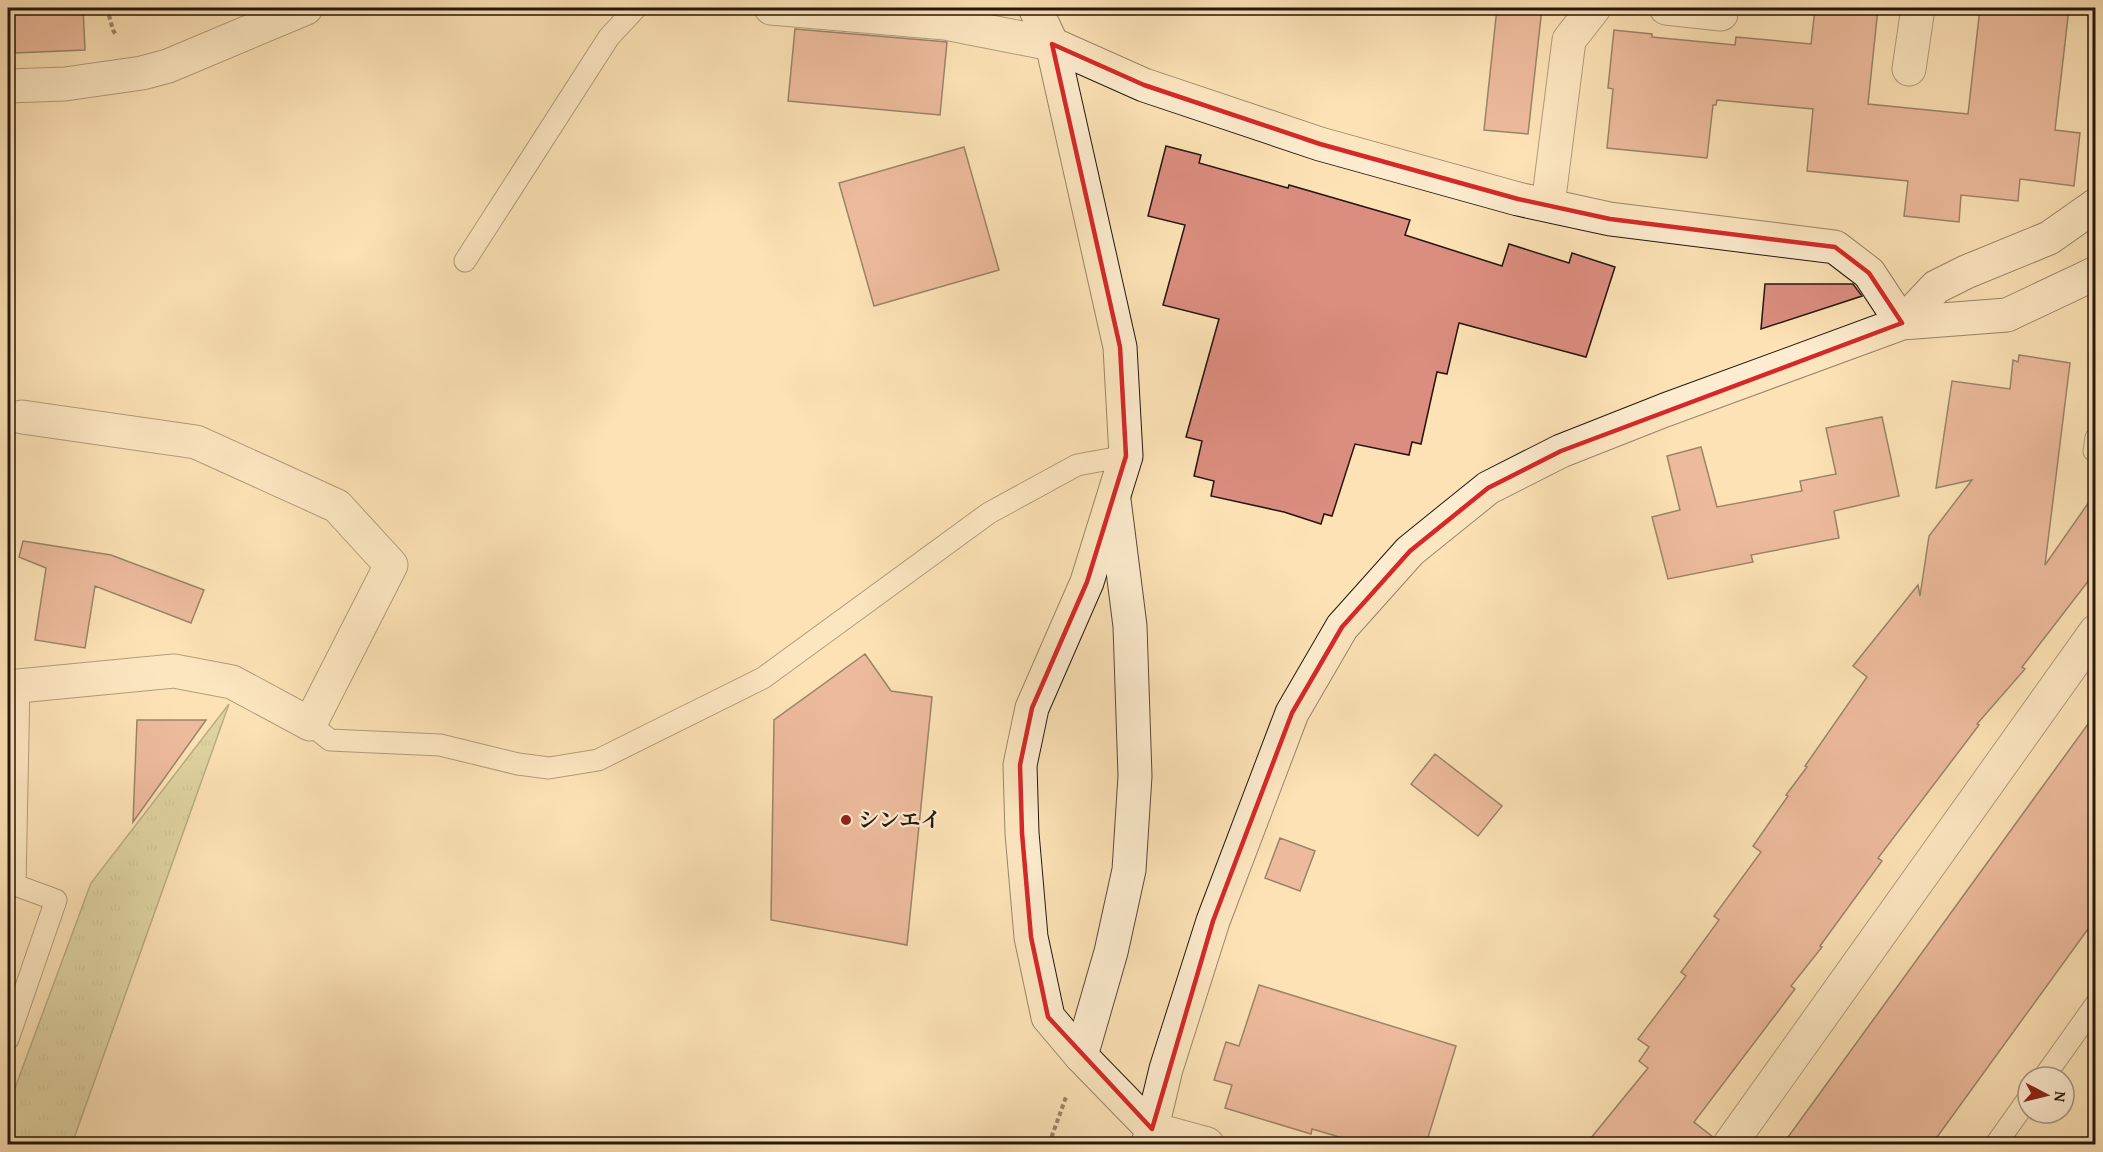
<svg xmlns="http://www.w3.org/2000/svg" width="2103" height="1152" viewBox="0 0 2103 1152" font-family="'Gentium Book Plus','Noto Serif JP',serif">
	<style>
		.grass { fill: url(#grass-tufts); stroke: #716c4e; stroke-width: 1.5 }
		.building { fill: #db8d7f; stroke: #24160f; stroke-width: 1.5 }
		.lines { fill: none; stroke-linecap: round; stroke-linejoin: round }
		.lane-casing { stroke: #5a4938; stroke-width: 23 }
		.street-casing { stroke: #5a4938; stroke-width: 35 }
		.secondary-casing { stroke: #24160f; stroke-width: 35 }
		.path { stroke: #24160f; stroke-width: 4; stroke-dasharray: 4.5 3; stroke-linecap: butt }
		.lane { stroke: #fdeccf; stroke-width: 21 }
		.street { stroke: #fdeccf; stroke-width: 33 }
		.secondary { stroke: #fdeccf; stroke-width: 33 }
		.marked { fill: none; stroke: #d62828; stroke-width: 4.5; stroke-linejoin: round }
		.poi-dot { fill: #8f2418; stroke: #fdeccf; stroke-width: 2 }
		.labels { text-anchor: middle; stroke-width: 4.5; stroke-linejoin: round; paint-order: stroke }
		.poi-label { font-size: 21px; font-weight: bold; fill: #24160f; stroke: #fdeccf; text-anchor: start }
	</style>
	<defs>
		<pattern id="grass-tufts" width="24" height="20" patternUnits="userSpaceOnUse" patternTransform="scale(1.5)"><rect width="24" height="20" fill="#bec38d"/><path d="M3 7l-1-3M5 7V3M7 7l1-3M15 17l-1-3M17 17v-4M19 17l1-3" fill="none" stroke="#a3a778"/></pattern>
	</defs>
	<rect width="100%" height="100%" fill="#fce2b5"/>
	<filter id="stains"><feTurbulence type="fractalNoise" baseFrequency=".00333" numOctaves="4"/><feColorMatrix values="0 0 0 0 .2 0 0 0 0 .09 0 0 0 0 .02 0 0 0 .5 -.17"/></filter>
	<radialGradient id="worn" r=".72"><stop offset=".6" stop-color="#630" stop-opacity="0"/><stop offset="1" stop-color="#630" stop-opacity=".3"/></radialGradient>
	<path class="grass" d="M 229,704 L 72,1144 L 8,1144 L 8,1107 L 91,883 Z"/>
	<path class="building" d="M 13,8 L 83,8 L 85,50 L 15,53 Z
		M 1497,8 L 1542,8 L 1528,134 L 1484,130 Z
		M 1815,8 L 1878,8 L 1868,104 L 1968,114 L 1980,8 L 2069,8 L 2055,130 L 2080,133 L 2074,186 L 2020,179 L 2018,201 L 1961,195 L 1959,222 L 1904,216 L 1908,181 L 1807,171 L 1813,109 L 1717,100 L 1716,105 L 1713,105 L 1707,158 L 1607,148 L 1613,89 L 1608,88 L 1614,30 L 1652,34 L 1652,37 L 1735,45 L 1736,37 L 1811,44 Z
		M 795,29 L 947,42 L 940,115 L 788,101 Z
		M 1166,146 L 1201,155 L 1199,163 L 1288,188 L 1289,185 L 1410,220 L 1405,235 L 1502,266 L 1509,244 L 1569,263 L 1572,253 L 1615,267 L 1586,357 L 1459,323 L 1447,374 L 1437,372 L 1421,444 L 1412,442 L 1409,455 L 1355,444 L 1332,516 L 1324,514 L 1321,524 L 1284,512 L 1211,496 L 1214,481 L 1194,476 L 1202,441 L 1186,437 L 1219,319 L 1163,305 L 1185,225 L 1148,216 Z
		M 964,147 L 999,270 L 874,306 L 839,183 Z
		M 1765,284 L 1853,284 L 1862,296 L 1761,329 Z
		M 2019,355 L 2070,363 L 2045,565 L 2096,492 L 2096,571 L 2022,667 L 2025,669 L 1977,724 L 1979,725 L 1878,858 L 1882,861 L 1820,946 L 1822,947 L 1791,986 L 1795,989 L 1694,1122 L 1713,1137 L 1712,1144 L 1586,1144 L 1648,1068 L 1639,1061 L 1649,1047 L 1638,1039 L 1686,976 L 1681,972 L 1719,920 L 1714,916 L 1761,852 L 1753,846 L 1788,796 L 1786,795 L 1807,767 L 1805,766 L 1867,677 L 1853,666 L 1918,585 L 1920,596 L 1929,536 L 1972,480 L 1936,488 L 1952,381 L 2010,389 L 2013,360 L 2018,362 Z
		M 1882,417 L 1899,496 L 1834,511 L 1839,538 L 1751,555 L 1753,562 L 1668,579 L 1652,517 L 1680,510 L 1667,456 L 1701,447 L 1717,507 L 1802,491 L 1800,481 L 1836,474 L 1826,428 Z
		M 23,541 L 111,555 L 204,590 L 191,623 L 95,586 L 85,648 L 35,640 L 46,568 L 19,557 Z
		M 865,654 L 891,691 L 932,697 L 907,945 L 771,920 L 774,720 Z
		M 2096,713 L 2096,918 L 1932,1144 L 1783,1144 Z
		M 137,720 L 206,720 L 133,822 Z
		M 1435,754 L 1502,806 L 1478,836 L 1411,784 Z
		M 1280,838 L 1315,851 L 1300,891 L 1265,878 Z
		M 1259,985 L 1456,1046 L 1426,1144 L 1363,1144 L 1312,1129 L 1311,1134 L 1225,1108 L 1232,1085 L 1214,1080 L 1226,1042 L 1239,1046 Z"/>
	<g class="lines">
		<defs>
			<path id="lane" d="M 465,261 L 609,37 L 636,8
				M 2094,451 L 2096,438
				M 310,724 L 330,740 L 440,745 L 518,764 L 549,768 L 598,760 L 763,678 L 989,513 L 1077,465 L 1126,456
				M 8,1039 L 56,900 L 15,885 L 19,685
				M 2044,1077 L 2096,1004
				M 1996,1144 L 2028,1099"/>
			<path id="street" d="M 771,8 L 945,23 L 1052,44
				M 1666,8 L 1721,14
				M 1909,69 L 1918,8
				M 8,86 L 65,84 L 142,73 L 168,66 L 306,8
				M 1548,205 L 1569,40 L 1594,8
				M 8,687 L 174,671 L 232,682 L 310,724 L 391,565 L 337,506 L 196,442 L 22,417
				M 1081,1056 L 1111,952 L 1129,870 L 1135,776 L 1130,626 L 1114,500
				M 1152,1129 L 1207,1144
				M 1730,1144 L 2096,631"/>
			<path id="secondary" d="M 1035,8 L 1052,44 L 1120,347 L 1126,456 L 1087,582 L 1032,708 L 1020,765 L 1022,833 L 1031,937 L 1048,1017 L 1081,1056 L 1152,1129
				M 1052,44 L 1144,85 L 1320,144 L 1518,199 L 1610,219 L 1835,247 L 1869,273 L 1902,323 L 1936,287 L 1966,272 L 2049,238 L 2096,205
				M 1148,1144 L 1166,1069 L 1213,921 L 1292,713 L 1342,627 L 1410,551 L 1488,488 L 1561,451 L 1665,410 L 1902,323 L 2007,315 L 2096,273"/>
		</defs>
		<use href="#lane" class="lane-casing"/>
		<use href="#street" class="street-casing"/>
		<use href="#secondary" class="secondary-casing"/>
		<path class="path" d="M 107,8 L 113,30 L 116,35
			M 1049,1144 L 1066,1097"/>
		<use href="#lane" class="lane"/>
		<use href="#street" class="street"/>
		<use href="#secondary" class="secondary"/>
	</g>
	<path d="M0 0H2103V1152H0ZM 1052,44 L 1144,85 L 1320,144 L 1518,199 L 1610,219 L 1835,247 L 1869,273 L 1902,323 L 1561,451 L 1488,488 L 1410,551 L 1342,627 L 1292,713 L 1213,921 L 1152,1129 L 1048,1017 L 1031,937 L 1022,833 L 1020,765 L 1032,708 L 1087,582 L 1126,456 L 1120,347 Z" fill="#fce2b5" fill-opacity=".55" fill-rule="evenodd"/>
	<path class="marked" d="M 1052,44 L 1144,85 L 1320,144 L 1518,199 L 1610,219 L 1835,247 L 1869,273 L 1902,323 L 1561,451 L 1488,488 L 1410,551 L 1342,627 L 1292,713 L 1213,921 L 1152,1129 L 1048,1017 L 1031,937 L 1022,833 L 1020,765 L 1032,708 L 1087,582 L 1126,456 L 1120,347 Z"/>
	<circle class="poi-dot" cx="846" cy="820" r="6"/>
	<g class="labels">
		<g class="poi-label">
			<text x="858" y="827">シンエイ</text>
		</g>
	</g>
	<rect width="2103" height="1152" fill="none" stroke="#fce2b5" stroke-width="30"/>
	<rect x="9" y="9" width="2085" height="1134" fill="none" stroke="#24160f" stroke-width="3"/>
	<rect x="15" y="15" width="2073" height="1122" fill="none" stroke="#24160f" stroke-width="1.5"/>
	<g transform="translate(2046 1095) rotate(97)"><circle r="28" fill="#fdeccf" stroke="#a69682" stroke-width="1.5"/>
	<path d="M0-4.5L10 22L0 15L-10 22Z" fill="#8f2418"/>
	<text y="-9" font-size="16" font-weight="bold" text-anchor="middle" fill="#24160f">N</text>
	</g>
	<rect width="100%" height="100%" filter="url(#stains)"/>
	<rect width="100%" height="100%" fill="url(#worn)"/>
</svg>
